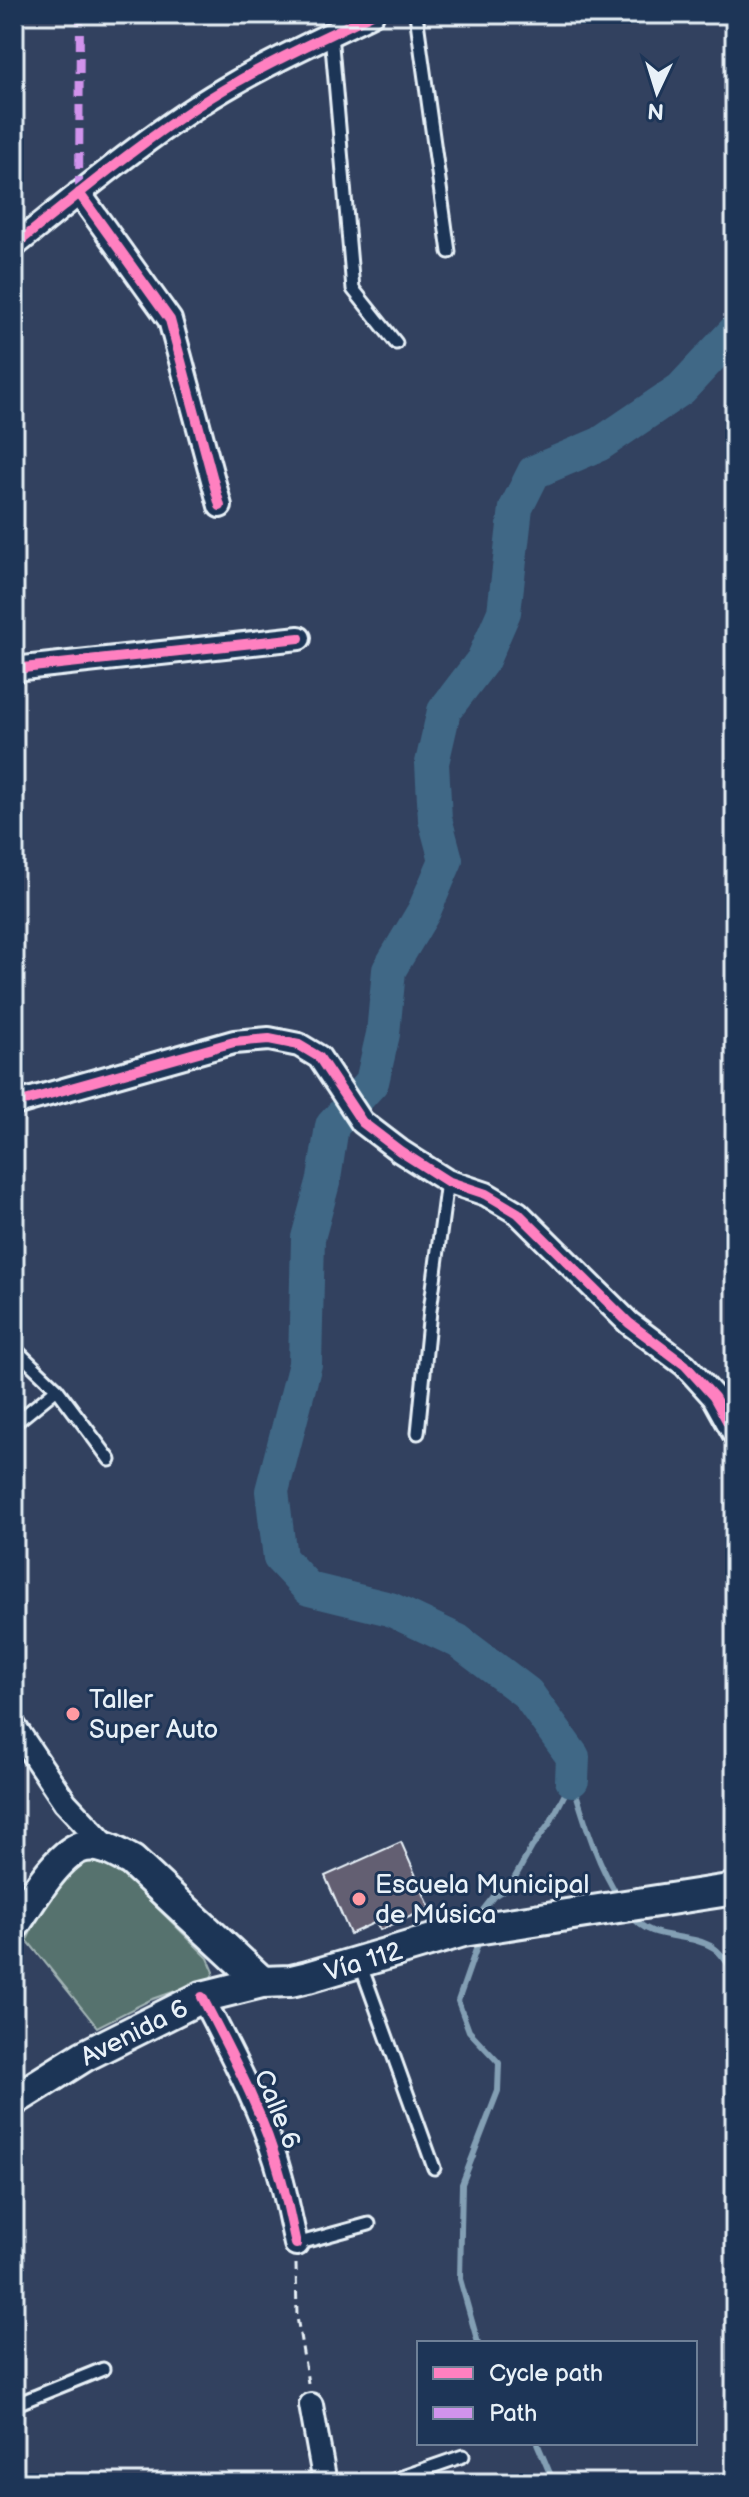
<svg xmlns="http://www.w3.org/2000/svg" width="749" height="2497" viewBox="0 0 749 2497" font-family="'Balsamiq Sans',sans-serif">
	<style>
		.green { fill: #57726e; stroke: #a0b2b3; stroke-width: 2 }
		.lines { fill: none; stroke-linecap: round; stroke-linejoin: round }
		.stream { stroke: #839fb4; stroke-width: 6 }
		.river { stroke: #3f6886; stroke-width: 34 }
		.building { fill: #635e72; stroke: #e8f1f8; stroke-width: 2 }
		.lane-casing { stroke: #e8f1f8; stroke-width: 17 }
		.street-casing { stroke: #e8f1f8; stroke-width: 28 }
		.secondary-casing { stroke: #e8f1f8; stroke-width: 36 }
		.path { stroke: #e8f1f8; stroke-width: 3; stroke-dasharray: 8 6; stroke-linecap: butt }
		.lane { stroke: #1d3557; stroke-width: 11 }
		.street { stroke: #1d3557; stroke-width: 22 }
		.secondary { stroke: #1d3557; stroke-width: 30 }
		.quiet { stroke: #d193ec; stroke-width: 8; stroke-dasharray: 16 8; stroke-linecap: butt }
		.cycleway-casing { stroke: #1d3557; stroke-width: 15 }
		.cycleway { stroke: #ff80c0; stroke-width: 10 }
		.poi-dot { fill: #ff9aa2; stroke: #1d3557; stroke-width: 3 }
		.labels { text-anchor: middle; stroke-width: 6; stroke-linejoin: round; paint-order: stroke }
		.poi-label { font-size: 26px; fill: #e8f1f8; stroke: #1d3557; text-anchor: start }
		.street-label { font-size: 26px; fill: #e8f1f8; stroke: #1d3557 }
	</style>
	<rect width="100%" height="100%" fill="#32415f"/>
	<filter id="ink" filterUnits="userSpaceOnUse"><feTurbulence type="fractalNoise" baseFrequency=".0125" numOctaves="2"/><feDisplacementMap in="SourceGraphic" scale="16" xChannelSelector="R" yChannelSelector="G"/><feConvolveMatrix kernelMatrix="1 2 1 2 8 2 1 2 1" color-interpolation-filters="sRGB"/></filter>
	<g filter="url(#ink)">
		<path class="green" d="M 90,1859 L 106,1863 L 121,1872 L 208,1958 L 214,1972 L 210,1979 L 150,2000 L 97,2027 L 27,1940 C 42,1909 57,1873 90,1859 Z"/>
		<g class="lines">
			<path class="stream" d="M 572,1780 C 584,1819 597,1865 620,1899
				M 631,1915 C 651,1943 687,1931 714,1948 C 722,1953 729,1966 735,1973
				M 482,1919 L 483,1910 L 494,1896 L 510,1886 L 532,1847 L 550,1823 L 572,1780
				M 478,2343 L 460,2279 L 462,2184 L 498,2091 L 499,2063 L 469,2031 L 458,2001 L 480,1938
				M 537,2443 L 554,2483"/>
			<path class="river" d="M 572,1780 L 573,1757 L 527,1693 L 458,1641 L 390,1609 L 309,1589 L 280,1558 L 272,1491 L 305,1364 L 308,1238 L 324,1179 L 332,1126 L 372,1082 L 383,1034 L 389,970 L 424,911 L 446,860 L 435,819 L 432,763 L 444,711 L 483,660 L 504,612 L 516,508 L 534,472 L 600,444 L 681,389 L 735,331"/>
		</g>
		<path class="building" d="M 401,1842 L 430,1908 L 380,1930 L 376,1922 L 350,1934 L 325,1876 Z"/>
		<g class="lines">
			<defs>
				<path id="lane" d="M 416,14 L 449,252
					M 331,34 L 353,289 L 396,343
					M 14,1348 L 57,1389 L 110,1460
					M 14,1424 L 57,1389
					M 418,1433 L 430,1311 L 447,1181
					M 360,1963 L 434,2168
					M 296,2244 L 369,2224
					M 14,2405 L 103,2369
					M 385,2483 L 463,2456"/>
				<path id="street" d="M 79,193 L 170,320 L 220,506
					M 14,246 C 82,191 159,126 235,83 C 279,57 326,37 372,14
					M 14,669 L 299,638
					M 14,1104 L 234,1042 L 269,1039 L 299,1045 L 319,1057 L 362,1122 L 400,1151 L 447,1181 L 486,1194 L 518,1213 L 629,1323 L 685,1365 L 714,1397 L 735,1435
					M 14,1726 L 65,1802 L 108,1848
					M 202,1997 C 232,2055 264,2114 281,2178 C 287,2200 291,2222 296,2244
					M 311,2405 L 325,2483"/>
				<path id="secondary" d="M 14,1925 C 29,1904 58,1851 85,1846 C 102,1843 117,1853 132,1861 L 262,1982
					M 14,2100 L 84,2056 L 202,1997 L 262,1982 L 291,1981 L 308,1977 L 463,1931 L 735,1889"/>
			</defs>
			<use href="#lane" class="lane-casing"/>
			<use href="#street" class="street-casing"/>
			<use href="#secondary" class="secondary-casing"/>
			<path class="path" d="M 296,2264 L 297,2317 L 308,2383"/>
			<use href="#lane" class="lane"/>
			<use href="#street" class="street"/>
			<use href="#secondary" class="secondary"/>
			<path class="quiet" d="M 79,193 L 80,14"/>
			<defs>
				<path id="cycleway" d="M 79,193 L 170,320 L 220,506
					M 14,246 C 82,191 159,126 235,83 C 279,57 326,37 372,14
					M 14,669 L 299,638
					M 14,1104 L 234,1042 L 269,1039 L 299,1045 L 319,1057 L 362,1122 L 400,1151 L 447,1181 L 486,1194 L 518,1213 L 629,1323 L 685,1365 L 714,1397 L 735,1435
					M 202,1997 C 232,2055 264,2114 281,2178 C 287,2200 291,2222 296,2244"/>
			</defs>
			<use href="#cycleway" class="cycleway-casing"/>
			<use href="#cycleway" class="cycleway"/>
		</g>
	</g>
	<g class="poi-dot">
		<circle cx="73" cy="1714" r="8"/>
		<circle cx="359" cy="1899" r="8"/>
	</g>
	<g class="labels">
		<g class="poi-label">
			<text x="89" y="1708">Taller<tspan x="89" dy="30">Super Auto</tspan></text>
			<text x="375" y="1893">Escuela Municipal<tspan x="375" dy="30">de Música</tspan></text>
		</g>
		<g class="street-label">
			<text transform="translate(363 1961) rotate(-17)" y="9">Vía 112</text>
			<text transform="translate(134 2032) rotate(-27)" y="9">Avenida 6</text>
			<text transform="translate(278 2109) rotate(68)" y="9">Calle 6</text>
		</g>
	</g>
	<rect width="749" height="2497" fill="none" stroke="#1d3557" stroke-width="48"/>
	<rect x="24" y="24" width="701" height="2449" fill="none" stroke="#e8f1f8" stroke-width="3" filter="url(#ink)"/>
	<rect x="417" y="2341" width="280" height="104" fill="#1d3557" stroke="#6e8097" stroke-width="2"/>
	<rect x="433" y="2367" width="40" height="12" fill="#ff80c0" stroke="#6e8097" stroke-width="2"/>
	<text x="489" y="2381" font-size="24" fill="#e8f1f8">Cycle path</text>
	<rect x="433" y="2407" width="40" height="12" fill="#d193ec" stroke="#6e8097" stroke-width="2"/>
	<text x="489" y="2421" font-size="24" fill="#e8f1f8">Path</text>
	<g transform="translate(657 92) rotate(184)" stroke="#1d3557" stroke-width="6" paint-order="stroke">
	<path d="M0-6L14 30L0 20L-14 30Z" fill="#e8f1f8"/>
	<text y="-12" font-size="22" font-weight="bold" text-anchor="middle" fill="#e8f1f8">N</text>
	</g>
</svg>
